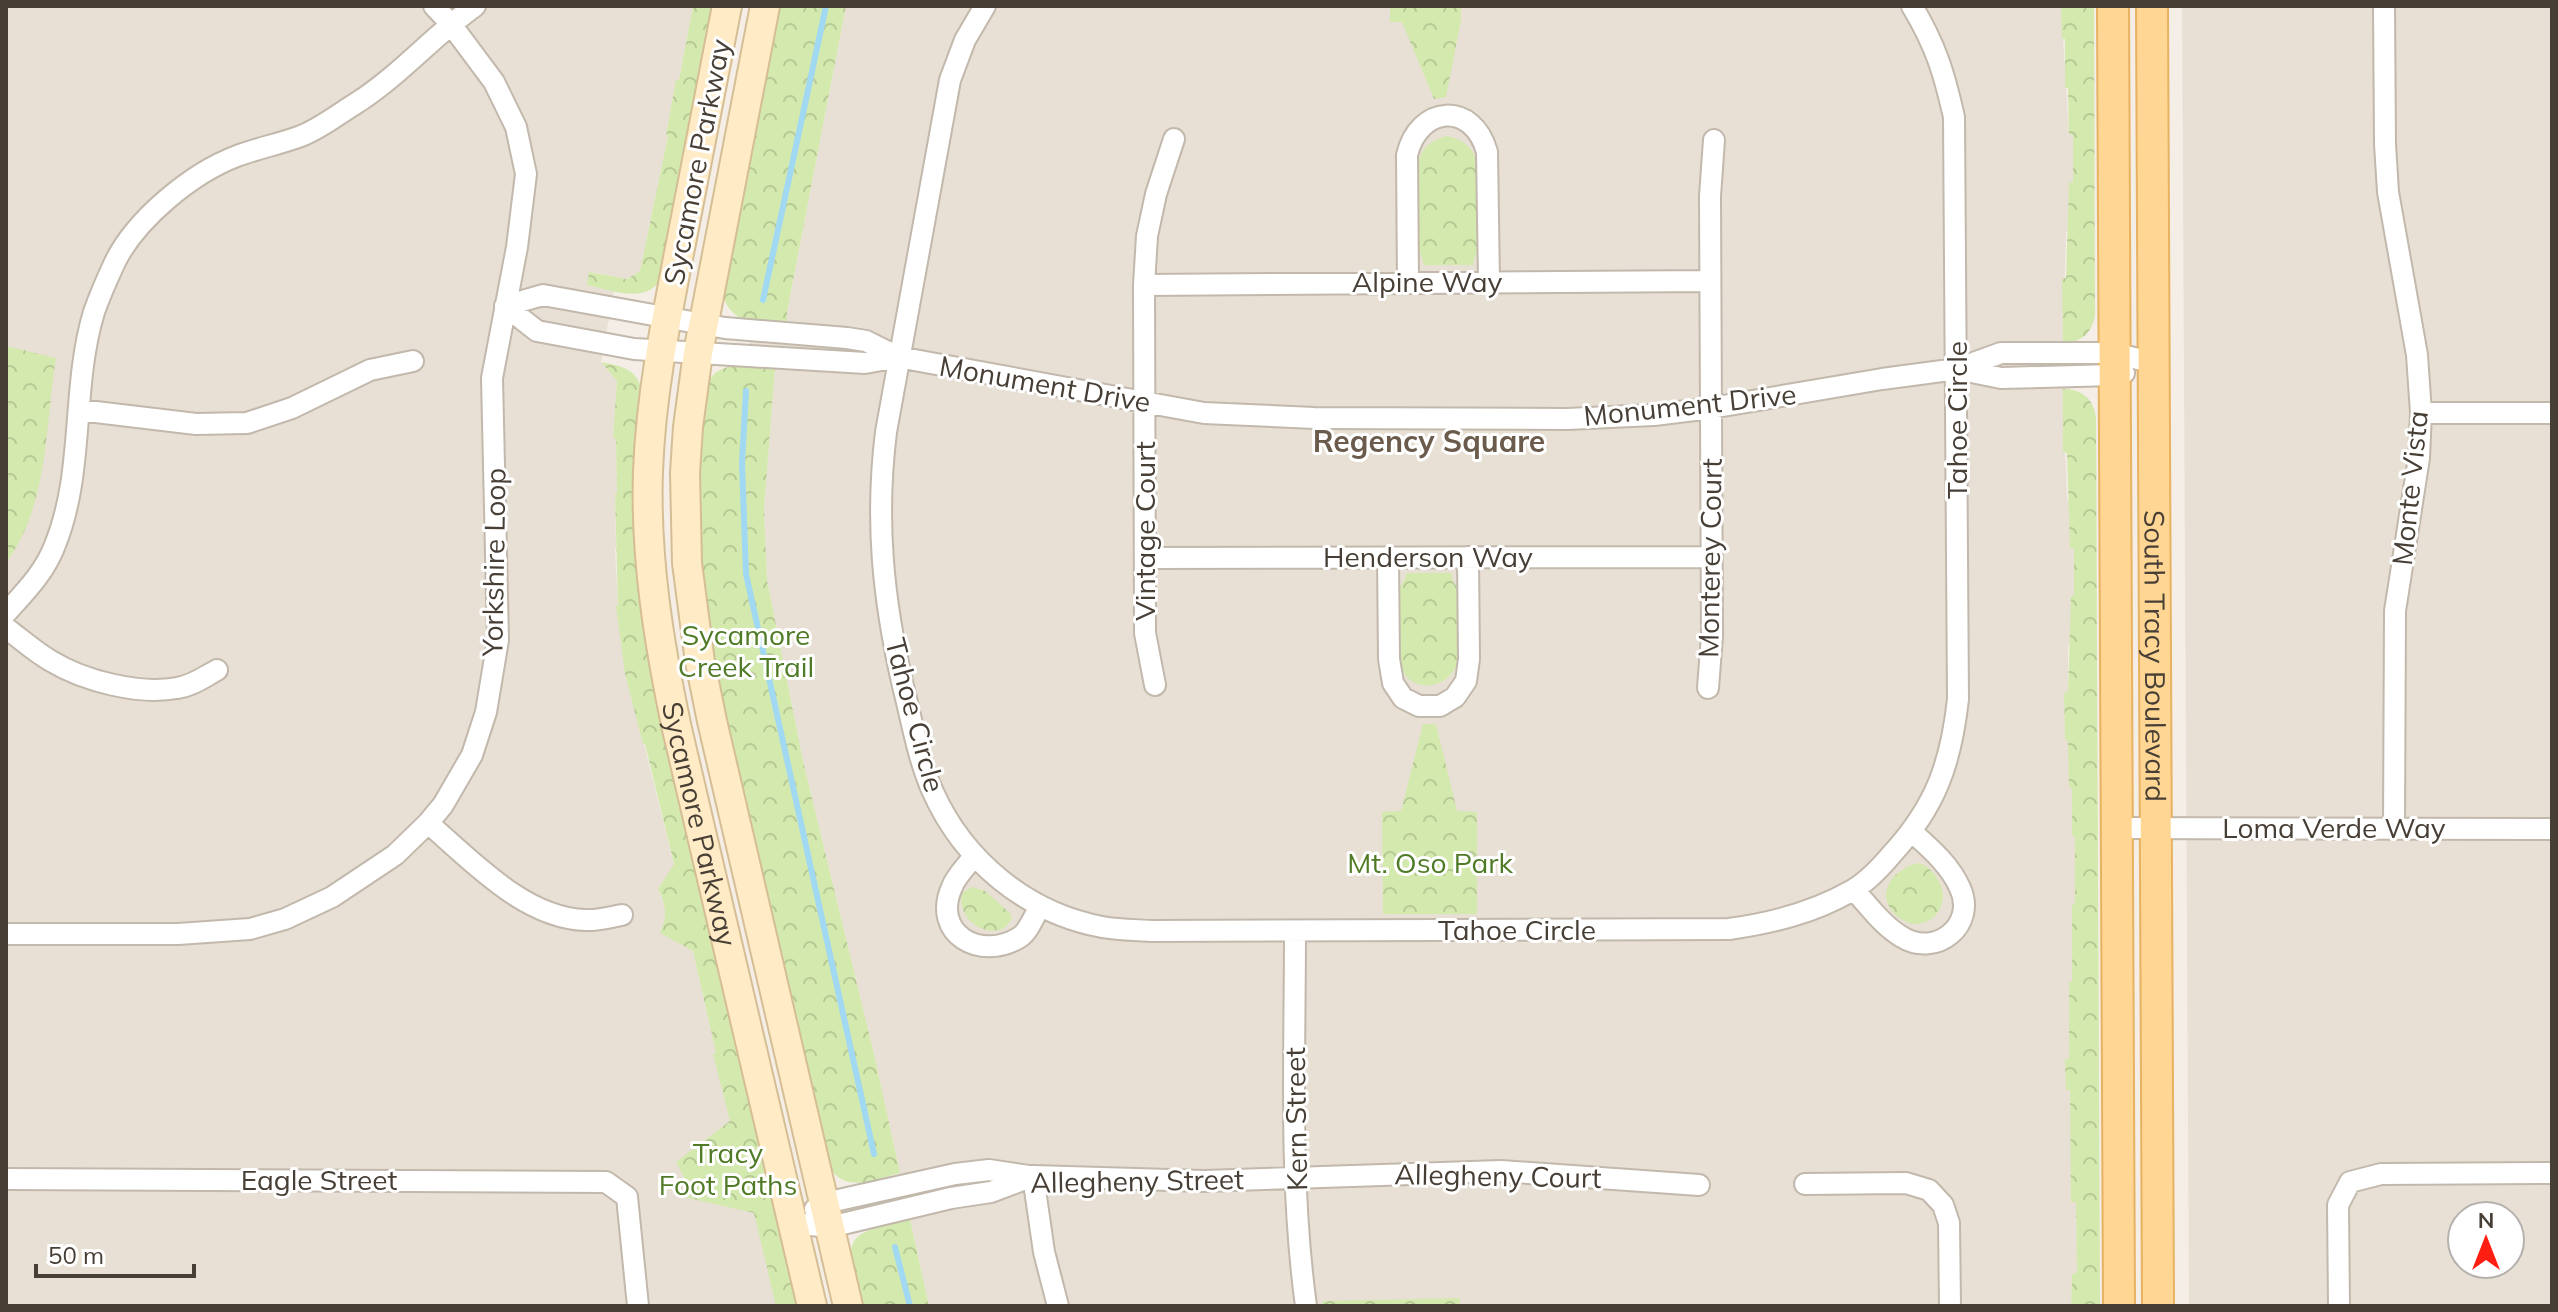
<svg xmlns="http://www.w3.org/2000/svg" width="2558" height="1312" viewBox="0 0 2558 1312" font-family="Mulish,sans-serif">
	<style>
		.residential { fill: #e8e0d4; fill-rule: evenodd }
		.forest { fill: url(#forest-crowns) }
		.lines { fill: none; stroke-linecap: round; stroke-linejoin: round }
		.stream { stroke: #a1d9f2; stroke-width: 6 }
		.minor-casing { stroke: #c2b8ac; stroke-width: 24 }
		.secondary-casing { stroke: #d5be95; stroke-width: 32 }
		.primary-casing { stroke: #e7b261; stroke-width: 34 }
		.minor { stroke: #fff; stroke-width: 20 }
		.secondary { stroke: #ffebc5; stroke-width: 28 }
		.primary { stroke: #ffd694; stroke-width: 30 }
		.labels { text-anchor: middle; stroke-width: 6; stroke-linejoin: round; paint-order: stroke }
		.street-label { font-size: 28px; fill: #473e35; stroke: #fff }
		.park-label { font-size: 28px; fill: #4f7b26; stroke: #fff }
		.neighbourhood-label { font-size: 30px; font-weight: bold; fill: #6a5b4c; stroke: #fff }
	</style>
	<defs>
		<pattern id="forest-crowns" width="20" height="18" patternUnits="userSpaceOnUse" patternTransform="scale(2)"><rect width="20" height="18" fill="#d4e9ae"/><path d="M2 6a3 3 0 1 1 6 0M12 15a3 3 0 1 1 6 0" fill="none" stroke="#b7c996"/></pattern>
	</defs>
	<rect width="100%" height="100%" fill="#f4eee6"/>
	<path class="residential" d="M 6,6 L 693,6 L 679,81 L 676,81 L 666,135 L 668,136 L 640,271 L 627,279 L 590,272 L 587,285 L 614,291 L 601,362 L 617,381 L 613,438 L 616,438 L 617,494 L 615,495 L 616,548 L 615,548 L 618,606 L 627,675 L 674,865 L 658,889 L 666,909 L 665,922 L 693,951 L 716,1053 L 780,1306 L 6,1306 Z
		M 846,6 L 2061,6 L 2069,134 L 2073,135 L 2073,183 L 2069,183 L 2069,231 L 2066,232 L 2063,342 L 2068,343 L 2070,389 L 2063,389 L 2067,500 L 2070,501 L 2071,548 L 2074,548 L 2074,596 L 2071,596 L 2071,645 L 2068,645 L 2068,693 L 2064,693 L 2065,740 L 2068,740 L 2072,787 L 2072,835 L 2075,836 L 2075,905 L 2072,905 L 2072,982 L 2069,983 L 2069,1059 L 2066,1059 L 2066,1090 L 2070,1090 L 2072,1202 L 2076,1202 L 2077,1274 L 2072,1274 L 2071,1306 L 929,1306 L 874,1054 L 803,761 L 767,580 L 764,509 L 775,368 L 747,366 L 751,321 L 786,322 L 787,312 Z
		M 2182,6 L 2552,6 L 2552,1306 L 2189,1306 ZM 2462,1216 L 2510,1216 L 2510,1264 L 2462,1264 Z"/>
	<path class="forest" d="M 693,6 L 714,6 L 661,279 C 645,305 611,290 587,285 L 589,272 L 627,279 L 640,271 L 668,136 L 666,135 L 676,80 L 679,80 Z
		M 777,6 L 846,6 L 787,312 L 787,323 C 759,321 733,327 723,296 Z
		M 1390,6 L 1461,6 L 1461,20 L 1446,97 L 1434,99 L 1402,22 L 1390,22 Z
		M 2061,6 L 2094,6 L 2095,316 C 2091,334 2081,343 2063,342 L 2062,279 L 2066,278 L 2069,183 L 2073,182 L 2073,135 L 2069,134 L 2068,88 L 2065,88 L 2065,39 L 2062,39 Z
		M 1447,136 C 1464,139 1473,148 1478,164 L 1478,247 L 1473,265 L 1424,265 L 1418,246 L 1418,163 C 1422,147 1431,140 1447,136 Z
		M 6,346 L 56,358 C 45,426 49,505 6,563 Z
		M 601,362 C 621,366 636,368 642,390 L 636,558 L 648,655 L 798,1306 L 776,1306 L 754,1213 L 684,1197 L 685,1179 L 676,1162 L 730,1121 L 713,1054 L 716,1053 L 693,951 L 660,933 C 668,916 666,905 658,889 L 674,864 L 645,744 L 643,744 L 625,674 L 616,606 L 618,605 L 615,494 L 617,494 L 616,439 L 613,438 L 617,381 Z
		M 734,366 L 775,368 L 764,509 L 767,580 L 803,761 L 874,1054 L 900,1173 C 875,1180 841,1195 828,1163 L 711,654 C 705,605 698,556 698,507 C 697,465 702,425 707,384 C 713,372 721,368 734,366 Z
		M 2063,389 C 2083,389 2095,400 2096,420 L 2100,1306 L 2071,1306 L 2072,1274 L 2077,1273 L 2076,1202 L 2071,1202 L 2070,1090 L 2066,1090 L 2065,1059 L 2069,1059 L 2069,982 L 2072,982 L 2072,905 L 2075,904 L 2075,836 L 2072,836 L 2072,788 L 2069,787 L 2068,741 L 2065,740 L 2064,693 L 2068,692 L 2071,596 L 2074,595 L 2074,549 L 2070,548 L 2067,453 L 2063,452 Z
		M 1406,573 L 1452,573 L 1452,580 L 1457,587 L 1459,658 C 1451,693 1404,696 1399,659 C 1397,646 1396,602 1399,590 C 1402,582 1406,581 1406,573 Z
		M 1423,724 L 1436,724 L 1457,811 L 1477,812 L 1477,914 L 1383,914 L 1382,812 L 1401,811 Z
		M 1918,863 C 1926,865 1928,867 1933,873 C 1962,905 1921,943 1894,913 C 1874,892 1895,869 1918,863 Z
		M 972,887 L 985,891 L 1010,913 L 1012,918 L 1006,927 C 985,940 956,917 962,893 Z
		M 910,1219 L 929,1306 L 862,1306 C 846,1239 838,1235 910,1219 Z
		M 1460,1298 L 1459,1306 L 1323,1306 L 1322,1301 Z"/>
	<g class="lines">
		<path class="stream" d="M 763,300 L 826,6
			M 746,391 L 742,463 L 746,574 L 874,1154
			M 895,1247 L 910,1306"/>
		<defs>
			<path id="minor" d="M 985,6 L 965,40 L 950,80 L 886,432 C 875,521 883,599 903,686 C 912,721 918,759 933,792 C 964,861 1027,913 1102,927 C 1118,930 1135,930 1151,931 L 1729,929 C 1772,923 1813,913 1851,891 C 1866,883 1881,867 1892,854 C 1936,806 1951,763 1958,699 L 1954,117 C 1944,73 1936,46 1912,6
				M 2384,6 L 2385,144 L 2388,192 L 2417,355 L 2421,413 L 2419,458 L 2395,611 L 2394,828
				M 1408,282 L 1407,155 C 1419,105 1473,101 1487,152 L 1489,282
				M 1144,285 L 1710,281
				M 505,306 L 543,295 L 725,328 L 847,338 L 866,341 L 898,357 L 1204,413 L 1314,418 L 1567,419 L 1654,415 L 1711,408 L 1882,379 L 1957,369 L 2001,353 L 2114,353 L 2154,363
				M 505,306 L 537,331 L 634,349 L 865,363 L 898,357
				M 1957,369 L 2001,378 L 2114,375 L 2124,373
				M 79,410 L 196,424 L 247,423 L 292,408 L 370,370 L 413,361
				M 2421,413 L 2552,413
				M 1388,557 L 1389,659 L 1393,683 L 1403,698 L 1419,706 L 1440,706 L 1455,697 L 1466,681 L 1469,659 L 1468,557
				M 1145,558 L 1711,557
				M 6,613 C 25,592 45,572 55,545 C 85,471 71,388 94,312 C 100,295 108,277 115,262 C 136,219 192,173 237,156 C 258,148 280,144 301,136 C 320,129 340,113 358,102 C 400,75 434,35 475,6
				M 6,628 C 21,639 35,652 51,661 C 84,681 139,695 177,688 C 192,686 204,677 217,670
				M 1155,685 L 1145,633 L 1144,285 L 1147,236 L 1156,194 L 1174,139
				M 1708,688 L 1712,636 L 1710,196 L 1714,140
				M 428,823 C 471,860 524,918 585,920 C 597,921 610,917 622,915
				M 2117,828 L 2552,829
				M 974,856 C 967,866 956,876 952,887 C 931,934 981,962 1020,937 C 1028,932 1035,915 1040,906
				M 1854,890 C 1869,906 1883,926 1902,937 C 1936,958 1977,925 1960,888 C 1950,865 1930,848 1912,832
				M 1295,931 C 1295,1056 1289,1182 1306,1306
				M 6,934 L 178,934 L 250,929 L 285,919 L 332,897 L 395,855 L 428,823 L 443,805 L 472,755 L 486,712 L 498,640 L 492,378 L 517,247 L 526,174 L 516,127 L 494,82 L 450,23 L 434,6
				M 1033,1176 L 1044,1252 L 1058,1306
				M 6,1179 L 606,1182 L 627,1197 L 638,1306
				M 1805,1184 L 1906,1183 L 1929,1190 L 1943,1205 L 1949,1223 L 1950,1306
				M 815,1209 L 825,1203 L 955,1174 L 989,1170 L 1029,1176
				M 792,1223 L 830,1227 L 951,1198 L 991,1192 L 1033,1176 L 1204,1181 L 1501,1171 L 1699,1185
				M 2339,1306 L 2338,1205 L 2350,1182 L 2381,1174 L 2552,1173"/>
			<g id="secondary">
				<path id="s1" d="M 727,6 C 712,83 697,160 682,238 C 667,315 651,392 648,471 C 645,558 659,644 677,729 L 812,1306"/>
				<path d="M 765,6 L 698,353 L 688,427 L 685,473 L 687,563 L 700,662 L 712,721 L 848,1306"/>
			</g>
			<g id="primary">
				<path d="M 2113,6 L 2119,1306"/>
				<path id="s2" d="M 2152,6 L 2158,1306"/>
			</g>
		</defs>
		<use href="#minor" class="minor-casing"/>
		<use href="#secondary" class="secondary-casing"/>
		<use href="#primary" class="primary-casing"/>
		<use href="#minor" class="minor"/>
		<use href="#secondary" class="secondary"/>
		<use href="#primary" class="primary"/>
	</g>
	<g class="labels">
		<g class="street-label">
			<text transform="translate(697 162) rotate(-79)" y="10">Sycamore Parkway</text>
			<text x="1427" y="292">Alpine Way</text>
			<text transform="translate(1045 384) rotate(10)" y="10">Monument Drive</text>
			<text transform="translate(1690 405) rotate(-6)" y="10">Monument Drive</text>
			<text transform="translate(1957 420) rotate(-90)" y="10">Tahoe Circle</text>
			<text transform="translate(2410 488) rotate(-84)" y="10">Monte Vista</text>
			<text transform="translate(1145 531) rotate(-90)" y="10">Vintage Court</text>
			<text x="1428" y="567">Henderson Way</text>
			<text transform="translate(1710 558) rotate(-89)" y="10">Monterey Court</text>
			<text transform="translate(494 562) rotate(-89)" y="10">Yorkshire Loop</text>
			<text dy="10" stroke="none"><textPath href="#s2" startOffset="650">South Tracy Boulevard</textPath></text>
			<text transform="translate(915 715) rotate(75)" y="10">Tahoe Circle</text>
			<text dy="10" stroke="none"><textPath href="#s1" startOffset="830">Sycamore Parkway</textPath></text>
			<text x="2334" y="838">Loma Verde Way</text>
			<text x="1517" y="940">Tahoe Circle</text>
			<text transform="translate(1296 1119) rotate(-91)" y="10">Kern Street</text>
			<text transform="translate(1498 1176) rotate(1)" y="10">Allegheny Court</text>
			<text x="319" y="1190">Eagle Street</text>
			<text transform="translate(1137 1181) rotate(-1)" y="10">Allegheny Street</text>
		</g>
		<g class="park-label">
			<text x="746" y="645">Sycamore<tspan x="746" dy="32">Creek Trail</tspan></text>
			<text x="1430" y="873">Mt. Oso Park</text>
			<text x="728" y="1163">Tracy<tspan x="728" dy="32">Foot Paths</tspan></text>
		</g>
		<g class="neighbourhood-label">
			<text x="1429" y="452">Regency Square</text>
		</g>
	</g>
	<rect width="2558" height="1312" fill="none" stroke="#473e35" stroke-width="16"/>
	<g transform="translate(2486 1240)"><circle r="38" fill="#ffffff" stroke="#b5b2ae" stroke-width="2"/>
	<path d="M0-6L14 30L0 20L-14 30Z" fill="#ff1e12"/>
	<text y="-12" font-size="22" font-weight="bold" text-anchor="middle" fill="#473e35">N</text>
	</g>
	<path d="M36 1264v12h158v-12" fill="none" stroke="#473e35" stroke-width="4"/>
	<text x="48" y="1264" font-size="24" fill="#473e35" stroke="#ffffff" stroke-width="6" paint-order="stroke">50 m</text>
</svg>
